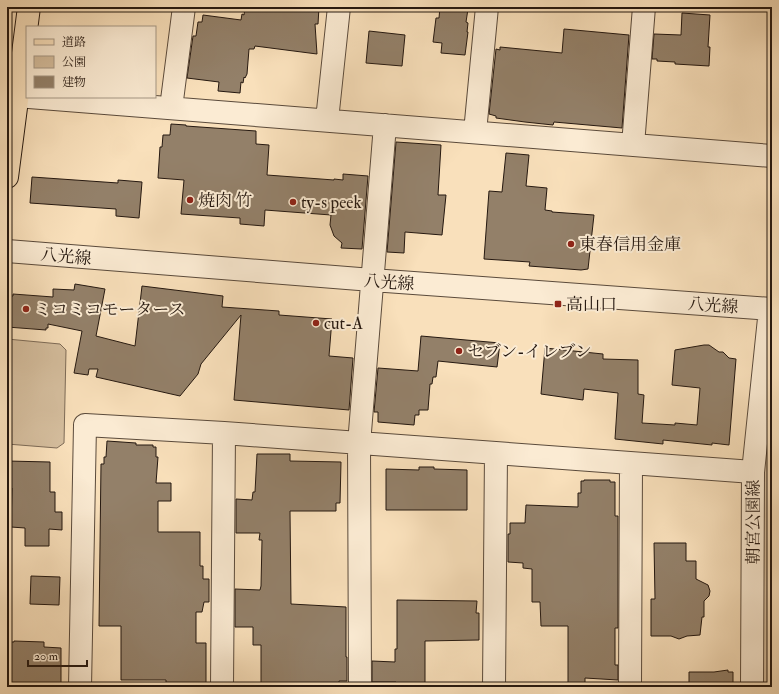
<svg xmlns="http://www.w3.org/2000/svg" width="779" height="694" viewBox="0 0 779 694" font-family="'IM FELL Double Pica','Noto Serif JP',serif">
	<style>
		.green { fill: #d5be9e; stroke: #7d6b57 }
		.building { fill: #938069; stroke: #251810 }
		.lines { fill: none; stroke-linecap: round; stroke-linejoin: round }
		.minor-casing { stroke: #5a4a3b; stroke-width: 24 }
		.major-casing { stroke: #251810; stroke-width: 24 }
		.minor { stroke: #fbebd3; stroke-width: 22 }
		.major { stroke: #f9e0bb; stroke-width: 22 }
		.poi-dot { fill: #8f2418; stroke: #fbebd3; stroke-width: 1.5 }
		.labels { text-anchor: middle; stroke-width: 4; stroke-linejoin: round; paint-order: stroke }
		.poi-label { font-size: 17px; fill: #251810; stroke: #fbebd3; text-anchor: start }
		.street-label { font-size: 17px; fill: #251810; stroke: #fbebd3 }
	</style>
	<rect width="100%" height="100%" fill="#f9e0bb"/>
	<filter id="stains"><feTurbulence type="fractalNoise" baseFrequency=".005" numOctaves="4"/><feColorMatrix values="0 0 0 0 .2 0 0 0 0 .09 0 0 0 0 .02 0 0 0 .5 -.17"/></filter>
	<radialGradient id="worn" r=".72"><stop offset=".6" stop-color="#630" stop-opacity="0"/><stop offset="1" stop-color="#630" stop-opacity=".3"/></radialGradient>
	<path class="green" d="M 7,339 L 60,344 L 66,350 L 64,443 L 57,448 L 7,444 Z
		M 772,395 L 772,687 L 758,687 L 759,499 Z"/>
	<path class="building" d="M 245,7 L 319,7 L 318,24 L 315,24 L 317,54 L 255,46 L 254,49 L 249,49 L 247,74 L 245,78 L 244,77 L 243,83 L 241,82 L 240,93 L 218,91 L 219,82 L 187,78 L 193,36 L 196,36 L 198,22 L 202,22 L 203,15 L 241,20 L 242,14 L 244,15 Z
		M 440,7 L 468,9 L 466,22 L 468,23 L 467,32 L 468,32 L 465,55 L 441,53 L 442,43 L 433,42 L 436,18 L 439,18 Z
		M 682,13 L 710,15 L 708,47 L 710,47 L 709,66 L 675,64 L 675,62 L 657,61 L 657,59 L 652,59 L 654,34 L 681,35 Z
		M 564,29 L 629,35 L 622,128 L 554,122 L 553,125 L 525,122 L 496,118 L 496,116 L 489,114 L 496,49 L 500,50 L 500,47 L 562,53 Z
		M 369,31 L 405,35 L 402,66 L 366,63 Z
		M 171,124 L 186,125 L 186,126 L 256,131 L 256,144 L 269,145 L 267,175 L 334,180 L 334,179 L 343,180 L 343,174 L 368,176 L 362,249 L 341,248 L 342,243 L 334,236 L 330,225 L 331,215 L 265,210 L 264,226 L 240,224 L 240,218 L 181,214 L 184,180 L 158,178 L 160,147 L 162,147 L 163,135 L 170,135 Z
		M 396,142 L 441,145 L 438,195 L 446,195 L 442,235 L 405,232 L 404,253 L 387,252 Z
		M 506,153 L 529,155 L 526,186 L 547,188 L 545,210 L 552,211 L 552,212 L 594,215 L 588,269 L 581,270 L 529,266 L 530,262 L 484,259 L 489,191 L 502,192 Z
		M 32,177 L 118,183 L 118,180 L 142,182 L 139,218 L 116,216 L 116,209 L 30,203 Z
		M 75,284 L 105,289 L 96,336 L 135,346 L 142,286 L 223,296 L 222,307 L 279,311 L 279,315 L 332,319 L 329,356 L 353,358 L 349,410 L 234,400 L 241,315 L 201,364 L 198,374 L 180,396 L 96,377 L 98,369 L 89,369 L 88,375 L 74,373 L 82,331 L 48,324 L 48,328 L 46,328 L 46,330 L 7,327 L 7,296 L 13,296 L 13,294 L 53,297 L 53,289 L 74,290 Z
		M 421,336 L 500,343 L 497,367 L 438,361 L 436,377 L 433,377 L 432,384 L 430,384 L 428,410 L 419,410 L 419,415 L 415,415 L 414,425 L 378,422 L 378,412 L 374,412 L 378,368 L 418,371 Z
		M 704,345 L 709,345 L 719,352 L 723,352 L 729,358 L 736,359 L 729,445 L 712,443 L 712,445 L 663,440 L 663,444 L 615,439 L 618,393 L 584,389 L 583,400 L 541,394 L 545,348 L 603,354 L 603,359 L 638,360 L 638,394 L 644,395 L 642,423 L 675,425 L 675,423 L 697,425 L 700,388 L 672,385 L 675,350 Z
		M 107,441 L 136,443 L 136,445 L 153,445 L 153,447 L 156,447 L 156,457 L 158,457 L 156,483 L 171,483 L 171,501 L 158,501 L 158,532 L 200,532 L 200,566 L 203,566 L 203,579 L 209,579 L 209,602 L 204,602 L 202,612 L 196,612 L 196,643 L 206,643 L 206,687 L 166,687 L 166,680 L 121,680 L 121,626 L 99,626 L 101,464 L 104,464 L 104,457 L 106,457 Z
		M 257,454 L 290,454 L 290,461 L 341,462 L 340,503 L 336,503 L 336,511 L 290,511 L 291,604 L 346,607 L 346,657 L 347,657 L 347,681 L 339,681 L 339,687 L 261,687 L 261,645 L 253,645 L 253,627 L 235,627 L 235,589 L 260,590 L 261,586 L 262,540 L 259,540 L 260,533 L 236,533 L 236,499 L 252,500 L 253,492 L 255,492 Z
		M 7,461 L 50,462 L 50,492 L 55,492 L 55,512 L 62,512 L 62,530 L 49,529 L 49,546 L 25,546 L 25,528 L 11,527 L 12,488 L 7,488 Z
		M 419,467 L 434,467 L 434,469 L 467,470 L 467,510 L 386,510 L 386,469 L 419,470 Z
		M 584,480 L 610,480 L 610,482 L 615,482 L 615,516 L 618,516 L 618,628 L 615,628 L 615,665 L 618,665 L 618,680 L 585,678 L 585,687 L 568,687 L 568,626 L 541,626 L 540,602 L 532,602 L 532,569 L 523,568 L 523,563 L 508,562 L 508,534 L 510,534 L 510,523 L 525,523 L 526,505 L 578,507 L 578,493 L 581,493 L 581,481 L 584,481 Z
		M 654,543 L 686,543 L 686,561 L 696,561 L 696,579 L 708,585 L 710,591 L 709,596 L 704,601 L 704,617 L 702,617 L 700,635 L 687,636 L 679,639 L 671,636 L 651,636 L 651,599 L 655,599 Z
		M 31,576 L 60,577 L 59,605 L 30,604 Z
		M 397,600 L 477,601 L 476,613 L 479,613 L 479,640 L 425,641 L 425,687 L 396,687 L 396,682 L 372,682 L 372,661 L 395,662 L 395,649 L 397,649 Z
		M 14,641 L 44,642 L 44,647 L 61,648 L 61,687 L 8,687 L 7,663 L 10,663 L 11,642 L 14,642 Z
		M 728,670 L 728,672 L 733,672 L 733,687 L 689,687 L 689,672 L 714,672 Z"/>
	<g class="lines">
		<defs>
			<path id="minor" d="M 29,97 L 772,156
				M 171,108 L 184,7
				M 327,120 L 339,7
				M 475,132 L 487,7
				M 633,145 L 644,7
				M 7,251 L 372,280 L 772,309
				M 80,687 L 85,425 L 224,433 L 753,472
				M 222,687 L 224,433
				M 360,687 L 359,444 L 385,125
				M 494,687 L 496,453
				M 630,687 L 631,464
				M 752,687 L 753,472 L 770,309"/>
			<path id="major" d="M 7,177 L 29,7"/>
		</defs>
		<use href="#minor" class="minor-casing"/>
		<use href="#major" class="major-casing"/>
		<use href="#minor" class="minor"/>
		<use href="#major" class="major"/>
	</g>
	<g class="poi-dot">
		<circle cx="190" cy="200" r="4"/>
		<circle cx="293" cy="202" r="4"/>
		<circle cx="571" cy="244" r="4"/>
		<rect x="554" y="300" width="8" height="8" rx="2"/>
		<circle cx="26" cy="309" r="4"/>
		<circle cx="316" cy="323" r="4"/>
		<circle cx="459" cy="351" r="4"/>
	</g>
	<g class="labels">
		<g class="poi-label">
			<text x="198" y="206">焼肉 竹</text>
			<text x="301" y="208">ty-s peek</text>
			<text x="579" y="250">東春信用金庫</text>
			<text x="566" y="310">高山口</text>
			<text x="34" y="315">ミコミコモータース</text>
			<text x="324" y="329">cut-A</text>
			<text x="467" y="357">セブン-イレブン</text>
		</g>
		<g class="street-label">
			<text transform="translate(66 256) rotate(5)" y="6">八光線</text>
			<text transform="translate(389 282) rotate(4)" y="6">八光線</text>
			<text transform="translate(713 305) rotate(4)" y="6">八光線</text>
			<text transform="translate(753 522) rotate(-90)" y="6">朝宮公園線</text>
		</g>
	</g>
	<rect width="779" height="694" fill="none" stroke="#f9e0bb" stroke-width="24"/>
	<rect x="8" y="8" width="763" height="678" fill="none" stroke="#251810" stroke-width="2"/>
	<rect x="12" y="12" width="755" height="670" fill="none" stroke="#251810"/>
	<rect x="26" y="26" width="130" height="72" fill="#fbebd3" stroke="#a59785"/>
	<rect x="34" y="39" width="20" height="6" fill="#f9e0bb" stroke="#a59785"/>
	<text x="62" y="46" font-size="12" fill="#251810">道路</text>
	<rect x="34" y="56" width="20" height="12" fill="#d5be9e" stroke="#a59785"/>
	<text x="62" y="66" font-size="12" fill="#251810">公園</text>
	<rect x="34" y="76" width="20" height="12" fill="#938069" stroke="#a59785"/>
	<text x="62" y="86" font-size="12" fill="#251810">建物</text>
	<path d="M28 660v6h59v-6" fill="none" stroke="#251810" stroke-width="2"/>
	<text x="34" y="660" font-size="12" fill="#251810" stroke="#fbebd3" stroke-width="3" paint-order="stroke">20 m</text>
	<rect width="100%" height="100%" filter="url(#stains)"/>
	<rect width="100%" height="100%" fill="url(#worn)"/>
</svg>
